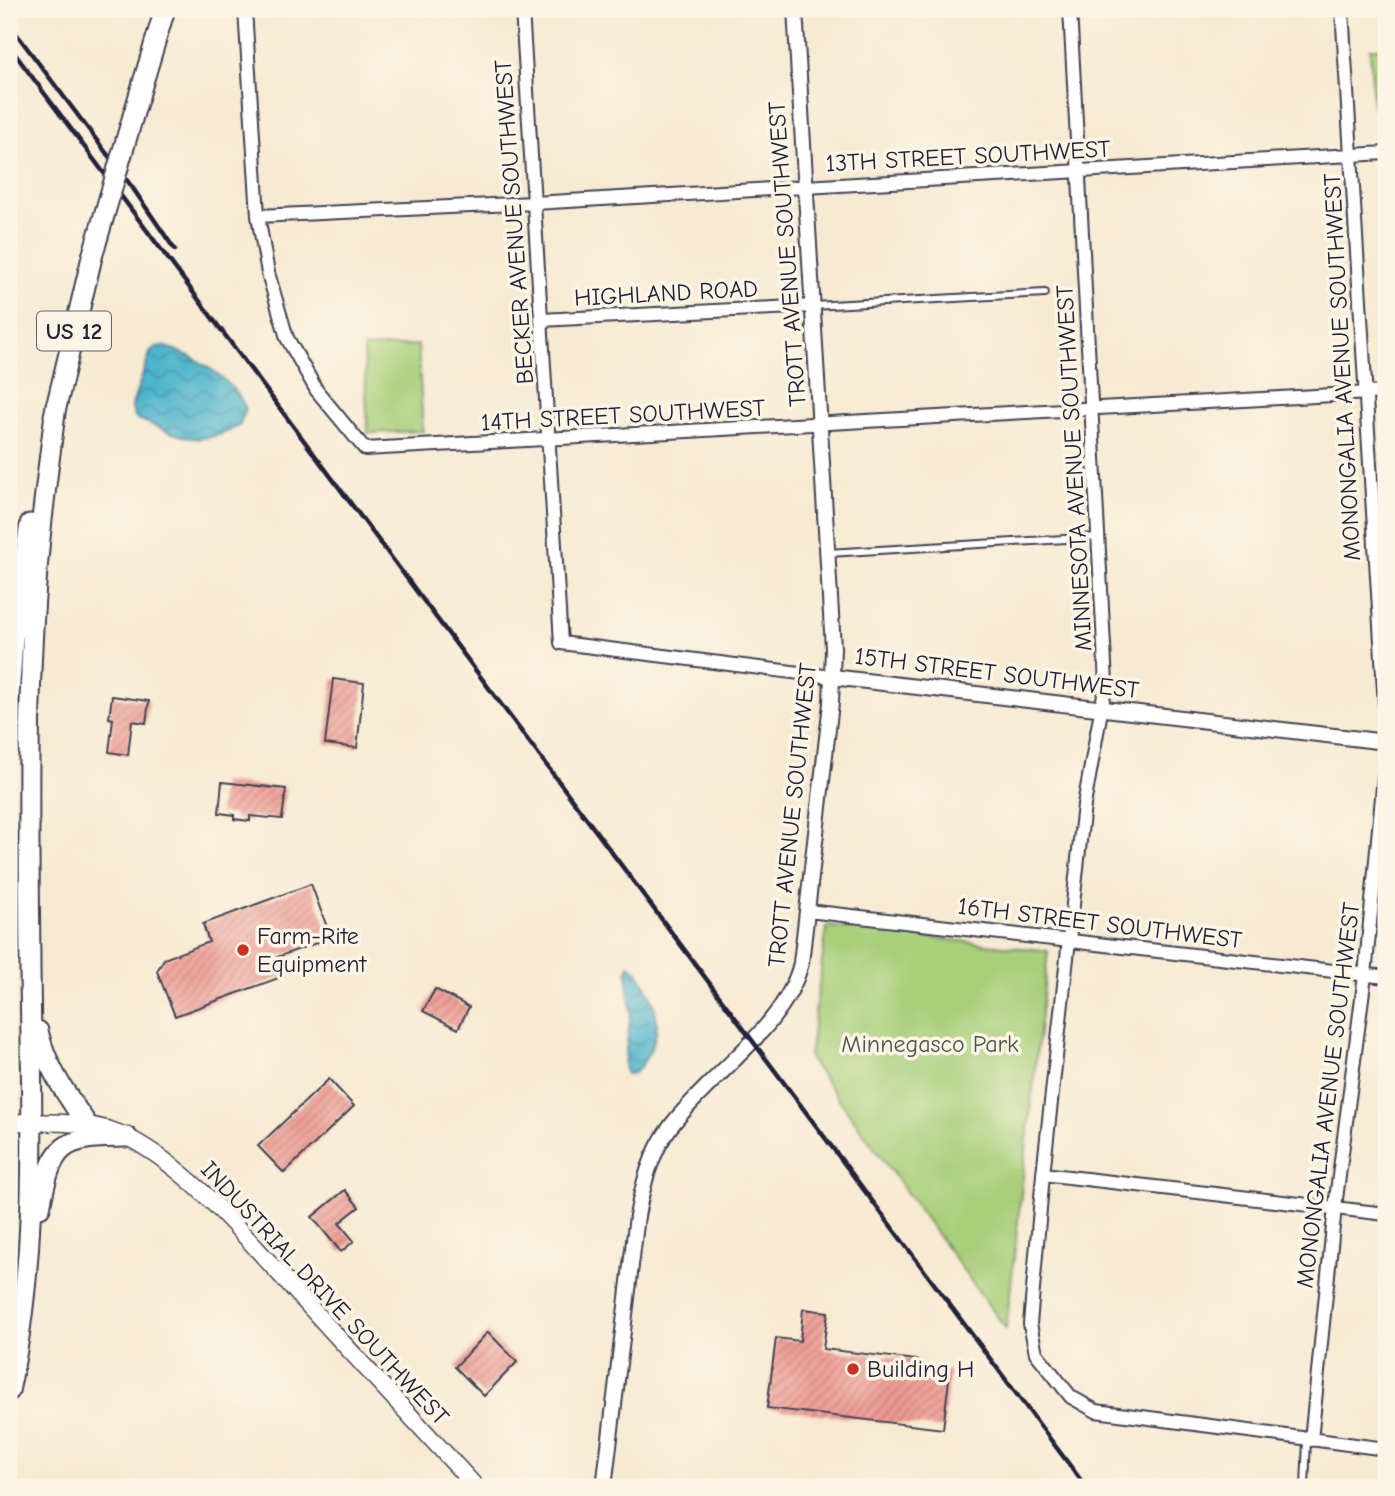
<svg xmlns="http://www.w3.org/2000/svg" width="1395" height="1496" viewBox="0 0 1395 1496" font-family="'Comic Neue',sans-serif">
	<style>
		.green { fill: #a8cf7a; stroke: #65785a; stroke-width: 2 }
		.water { fill: url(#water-waves); stroke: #386c84; stroke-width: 2 }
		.building { fill: url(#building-hatch) }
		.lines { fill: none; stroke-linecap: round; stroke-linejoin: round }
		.service-casing { stroke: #424052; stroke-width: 10 }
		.minor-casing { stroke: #424052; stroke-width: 16 }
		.tertiary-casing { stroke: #424052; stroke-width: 18 }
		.secondary-casing { stroke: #424052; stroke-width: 19 }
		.trunk-casing { stroke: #424052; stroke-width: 23 }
		.service { stroke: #fff; stroke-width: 6 }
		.minor { stroke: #fff; stroke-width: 12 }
		.tertiary { stroke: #fff; stroke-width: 14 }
		.secondary { stroke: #fff; stroke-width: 16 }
		.trunk { stroke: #fff; stroke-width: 19 }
		.rail { stroke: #22223b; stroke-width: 4.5 }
		.trunk-bridge-casing { stroke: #424052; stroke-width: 23; stroke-linecap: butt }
		.trunk-bridge { stroke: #fff; stroke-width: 19 }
		.poi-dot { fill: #c8321e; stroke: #fcf5e5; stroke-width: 2.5 }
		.labels { text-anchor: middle; stroke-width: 7; stroke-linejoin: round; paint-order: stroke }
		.shield { fill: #fcf5e5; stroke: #63616e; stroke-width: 2 }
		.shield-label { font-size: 23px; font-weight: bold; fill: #22223b }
		.street-label { font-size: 24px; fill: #22223b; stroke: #fcf5e5 }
		.poi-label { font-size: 24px; fill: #22223b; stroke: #fcf5e5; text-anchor: start }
		.park-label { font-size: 24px; fill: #4a564e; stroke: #fcf5e5 }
	</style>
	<defs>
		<pattern id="water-waves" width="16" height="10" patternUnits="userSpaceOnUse" patternTransform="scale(1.75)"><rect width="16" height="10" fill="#4eb5cd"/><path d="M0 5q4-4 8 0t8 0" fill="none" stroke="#4093a8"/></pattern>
		<pattern id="building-hatch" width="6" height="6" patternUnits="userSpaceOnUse" patternTransform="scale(1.75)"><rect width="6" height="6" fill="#ed9992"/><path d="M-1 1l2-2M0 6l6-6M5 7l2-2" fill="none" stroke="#c07c78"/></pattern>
	</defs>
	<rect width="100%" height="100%" fill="#fcf5e5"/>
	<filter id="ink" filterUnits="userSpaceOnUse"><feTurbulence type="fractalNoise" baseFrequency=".0143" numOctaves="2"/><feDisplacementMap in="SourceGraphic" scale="14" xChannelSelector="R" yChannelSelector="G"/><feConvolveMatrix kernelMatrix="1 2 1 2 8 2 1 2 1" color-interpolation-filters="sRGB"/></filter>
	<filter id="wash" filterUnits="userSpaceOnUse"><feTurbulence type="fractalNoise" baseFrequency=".00686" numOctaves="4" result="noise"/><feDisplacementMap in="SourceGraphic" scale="28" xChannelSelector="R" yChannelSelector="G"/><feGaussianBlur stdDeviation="1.57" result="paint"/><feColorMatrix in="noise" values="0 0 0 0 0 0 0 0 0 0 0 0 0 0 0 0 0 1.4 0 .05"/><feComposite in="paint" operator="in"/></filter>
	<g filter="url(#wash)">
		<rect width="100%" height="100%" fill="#f7ead2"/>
		<path class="green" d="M 1370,48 L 1386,48 L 1386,106 L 1373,107 Z
			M 418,345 L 423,431 L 368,433 L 364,348 Z
			M 827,926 L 1048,951 L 1006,1329 L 809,1058 Z"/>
		<path class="water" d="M 163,346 C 194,355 232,378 246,409 L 239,426 C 198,450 175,434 136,418 L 133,413 L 132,405 L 150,353 L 156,347 Z
			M 629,965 C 638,969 641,978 646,986 C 661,1014 661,1036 643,1063 C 638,1070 635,1075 626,1074 L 624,1065 L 631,1013 L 627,971 Z"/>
		<g id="blocks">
			<path class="building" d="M 333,679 L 364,683 L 357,748 L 325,744 Z
				M 112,696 L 149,701 L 146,723 L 132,721 L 128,755 L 109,752 L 113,719 L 109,718 Z
				M 222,782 L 286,789 L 282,819 L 250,816 L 250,821 L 234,819 L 234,815 L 219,813 Z
				M 311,884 L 331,938 L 277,957 L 284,976 L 175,1016 L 157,971 L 164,959 L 209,942 L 203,924 Z
				M 435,989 L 469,1007 L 458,1029 L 423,1011 Z
				M 329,1079 L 354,1106 L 284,1173 L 258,1146 Z
				M 345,1190 L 359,1207 L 339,1223 L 354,1241 L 341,1252 L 312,1217 Z
				M 803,1309 L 828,1312 L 823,1349 L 917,1360 L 916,1367 L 950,1371 L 943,1429 L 767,1408 L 776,1338 L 800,1341 Z
				M 488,1332 L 517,1362 L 484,1396 L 455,1367 Z"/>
		</g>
	</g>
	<g filter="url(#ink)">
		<use href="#blocks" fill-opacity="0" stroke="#424052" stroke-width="2"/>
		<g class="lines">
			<defs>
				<path id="service" d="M 813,306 L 1045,293
					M 828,553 L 1099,537
					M 1305,1487 L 1307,1439"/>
				<path id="minor" d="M 245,9 L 258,216 L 268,273 L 287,338 L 317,391 L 365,449 L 1386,392
					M 522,9 L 561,643 L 832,677
					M 1070,9 L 1106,683 L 1084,805 L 1043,1174 L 1030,1324 L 1036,1353 L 1071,1397 L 1096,1411 L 1386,1449
					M 1342,9 L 1386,723
					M 258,216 L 534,203 L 1386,153
					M 541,320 L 813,306
					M 808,911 L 1386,977
					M 1043,1174 L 1386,1214
					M 1311,1440 L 1335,1207 L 1365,975 L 1386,755"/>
				<path id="tertiary" d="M 832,677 L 1386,742
					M 604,1487 L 637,1216 C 643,1184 651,1152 671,1126 C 710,1074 786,1027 801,963 L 831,703 L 833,648 L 795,9"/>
				<path id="secondary" d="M 9,1122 C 47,1123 94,1119 129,1138 C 193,1172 240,1232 289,1284 C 351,1352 414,1420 476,1487"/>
				<path id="trunk" d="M 133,116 L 165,9
					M 54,416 L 92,257
					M 9,697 L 13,638 L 30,524
					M 38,1031 C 46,1067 67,1095 88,1126
					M 40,1208 C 52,1143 62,1137 127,1137
					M 9,1391 C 40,1251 31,1106 30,964 C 29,837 26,710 36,584 C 40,524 49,464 56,405"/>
			</defs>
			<use href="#service" class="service-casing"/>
			<use href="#minor" class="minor-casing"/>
			<use href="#tertiary" class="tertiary-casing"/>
			<use href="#secondary" class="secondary-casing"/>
			<use href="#trunk" class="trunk-casing"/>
			<use href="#service" class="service"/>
			<use href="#minor" class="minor"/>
			<use href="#tertiary" class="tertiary"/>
			<use href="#secondary" class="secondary"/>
			<use href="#trunk" class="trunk"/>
			<path class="rail" d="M 9,24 L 132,187 L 175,250
				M 9,46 L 1086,1487"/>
			<defs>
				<path id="trunk-bridge" d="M 92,257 L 133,116"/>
			</defs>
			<use href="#trunk-bridge" class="trunk-bridge-casing"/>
			<use href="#trunk-bridge" class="trunk-bridge"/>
		</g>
	</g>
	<g class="poi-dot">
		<circle cx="243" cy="950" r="7"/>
		<circle cx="853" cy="1369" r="7"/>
	</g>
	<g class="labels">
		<rect class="shield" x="37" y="311.5" width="74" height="39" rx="5"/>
		<g class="shield-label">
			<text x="74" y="339">US 12</text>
		</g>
		<g class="street-label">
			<text transform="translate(968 156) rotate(-3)" y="8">13TH STREET SOUTHWEST</text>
			<text transform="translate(514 222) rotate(-94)" y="8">BECKER AVENUE SOUTHWEST</text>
			<text transform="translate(787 254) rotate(-94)" y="8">TROTT AVENUE SOUTHWEST</text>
			<text transform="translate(666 293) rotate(-3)" y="8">HIGHLAND ROAD</text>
			<text transform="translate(1342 367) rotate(-93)" y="8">MONONGALIA AVENUE SOUTHWEST</text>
			<text transform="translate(623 415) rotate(-3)" y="8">14TH STREET SOUTHWEST</text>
			<text transform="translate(1074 468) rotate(-93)" y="8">MINNESOTA AVENUE SOUTHWEST</text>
			<text transform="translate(997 673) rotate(7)" y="8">15TH STREET SOUTHWEST</text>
			<text transform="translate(792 815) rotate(-84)" y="8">TROTT AVENUE SOUTHWEST</text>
			<text transform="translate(1100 923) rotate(7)" y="8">16TH STREET SOUTHWEST</text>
			<text transform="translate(1328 1095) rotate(-83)" y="8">MONONGALIA AVENUE SOUTHWEST</text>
			<text transform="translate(325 1293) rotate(47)" y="8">INDUSTRIAL DRIVE SOUTHWEST</text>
		</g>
		<g class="poi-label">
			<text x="257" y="944">Farm-Rite<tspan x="257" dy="28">Equipment</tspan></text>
			<text x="867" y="1377">Building H</text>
		</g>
		<g class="park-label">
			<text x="930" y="1052">Minnegasco Park</text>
		</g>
	</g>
	<rect width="1395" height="1496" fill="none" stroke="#fcf5e5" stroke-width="35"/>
</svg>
